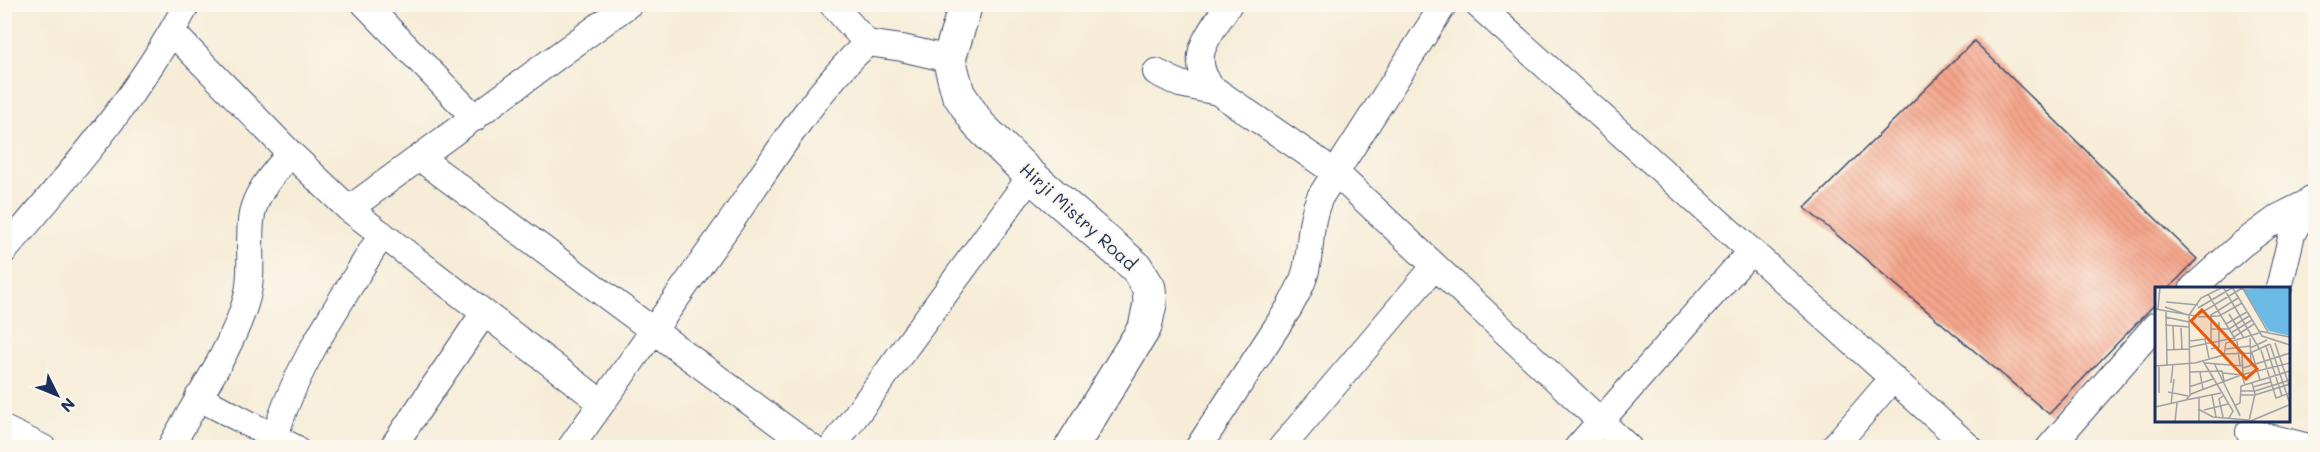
<svg xmlns="http://www.w3.org/2000/svg" width="2320" height="452" viewBox="0 0 2320 452" font-family="Mali,sans-serif">
	<style>
		.building { fill: url(#building-back-hatch) }
		.lines { fill: none; stroke-linecap: round; stroke-linejoin: round }
		.minor-casing { stroke: #3c4b70; stroke-width: 28 }
		.major-casing { stroke: #3c4b70; stroke-width: 35 }
		.minor { stroke: #fff; stroke-width: 26 }
		.major { stroke: #fff; stroke-width: 33 }
		.labels { text-anchor: middle; stroke-width: 4.5; stroke-linejoin: round; paint-order: stroke }
		.street-label { font-size: 18px; fill: #1b2f5e; stroke: #fbf7ec }
		.inset-road { fill: none; stroke: #9ea0a7; stroke-width: 1.5 }
		.view { fill: #e8590c; fill-opacity: 0.15; stroke: #e8590c; stroke-width: 3 }
		.inset-edge { fill: none; stroke: #1b2f5e; stroke-width: 3 }
	</style>
	<defs>
		<pattern id="building-back-hatch" width="6" height="6" patternUnits="userSpaceOnUse" patternTransform="scale(1.5)"><rect width="6" height="6" fill="#f5a58b"/><path d="M-1 5l2 2M0 0l6 6M5-1l2 2" fill="none" stroke="#d18e7a"/></pattern>
	</defs>
	<rect width="100%" height="100%" fill="#fbf7ec"/>
	<filter id="ink" filterUnits="userSpaceOnUse"><feTurbulence type="fractalNoise" baseFrequency=".0167" numOctaves="2"/><feDisplacementMap in="SourceGraphic" scale="12" xChannelSelector="R" yChannelSelector="G"/><feConvolveMatrix kernelMatrix="1 2 1 2 8 2 1 2 1" color-interpolation-filters="sRGB"/></filter>
	<filter id="wash" filterUnits="userSpaceOnUse"><feTurbulence type="fractalNoise" baseFrequency=".008" numOctaves="4" result="noise"/><feDisplacementMap in="SourceGraphic" scale="24" xChannelSelector="R" yChannelSelector="G"/><feGaussianBlur stdDeviation="1.35" result="paint"/><feColorMatrix in="noise" values="0 0 0 0 0 0 0 0 0 0 0 0 0 0 0 0 0 1.4 0 .05"/><feComposite in="paint" operator="in"/></filter>
	<g filter="url(#wash)">
		<rect width="100%" height="100%" fill="#f6ecd7"/>
		<g id="blocks">
			<path class="building" d="M 1974,41 L 2197,259 L 2169,288 L 2157,288 L 2157,302 L 2049,414 L 1805,208 Z"/>
		</g>
	</g>
	<g filter="url(#ink)">
		<use href="#blocks" fill-opacity="0" stroke="#3c4b70" stroke-width="1.5"/>
		<g class="lines">
			<defs>
				<path id="minor" d="M 365,4 L 475,118
					M 832,4 L 867,43
					M 1229,4 C 1210,34 1186,56 1212,88 L 1336,173 L 1629,448
					M 1477,4 L 1970,448
					M 172,32 L 290,153 L 349,209 L 602,403
					M 1156,72 L 1180,84 L 1218,92
					M 420,158 L 812,448
					M 349,209 L 629,4
					M 4,251 C 71,173 139,95 187,4
					M 2193,288 L 2241,245 L 2279,217 L 2309,202
					M 2279,288 L 2292,234 L 2311,199
					M 198,397 L 295,448
					M 4,429 L 43,448
					M 2249,432 L 2313,448
					M 275,437 C 296,364 343,299 382,234
					M 170,448 C 195,402 234,346 247,297 C 254,270 247,242 252,214 C 256,191 276,171 290,153
					M 392,448 L 484,313
					M 570,448 C 625,371 680,294 734,217 C 775,157 814,93 867,43 L 902,48 L 949,59
					M 832,448 L 1031,176
					M 1198,448 L 1289,308 C 1296,295 1305,280 1307,265 C 1312,241 1309,221 1320,197 L 1444,4
					M 1281,448 L 1435,266
					M 1577,448 L 1751,251
					M 1833,448 L 1893,378
					M 2049,448 L 2156,325"/>
				<path id="major" d="M 966,4 L 949,59 L 958,93 L 979,125 L 1031,176 L 1136,267 L 1149,288 L 1150,304 L 1145,327 L 1071,448"/>
			</defs>
			<use href="#minor" class="minor-casing"/>
			<use href="#major" class="major-casing"/>
			<use href="#minor" class="minor"/>
			<use href="#major" class="major"/>
		</g>
	</g>
	<g class="labels">
		<g class="street-label">
			<text transform="translate(1078 217) rotate(42)" y="6">Hirji Mistry Road</text>
		</g>
	</g>
	<g transform="translate(2155 287)">
		<rect width="135" height="135" fill="#f6ecd7"/>
		<path d="M 135,0 L 135,49 L 114,44 L 88,2 Z" fill="#6cbae6"/>
		<path class="inset-road" d="M 77,0 L 107,49 L 135,58M 87,0 L 113,45M 53,7 L 80,52M 11,15 L 43,18M 10,20 L 33,28M 43,21 L 77,1M 0,22 L 41,29 L 89,0M 3,22 L 5,0M 11,24 L 12,78M 74,27 L 89,51M 10,30 L 34,35M 43,30 L 64,29 L 87,16M 71,37 L 92,25M 10,38 L 34,40M 18,39 L 19,63M 26,41 L 27,62M 56,42 L 74,42 L 94,29M 104,44 L 135,50M 76,46 L 97,33M 79,50 L 99,37M 95,51 L 96,78M 35,54 L 50,52 L 54,71M 82,54 L 85,78M 56,56 L 56,28 L 83,11M 120,56 L 135,101M 115,57 L 135,117M 111,59 L 127,109M 35,60 L 79,51M 95,61 L 112,53M 56,62 L 64,60 L 64,35M 71,62 L 95,59M 11,63 L 35,62M 106,63 L 121,111 L 135,106M 97,66 L 105,93M 70,67 L 95,66 L 115,57M 69,68 L 71,56 L 104,46M 87,68 L 88,87M 48,74 L 78,124 L 74,131M 50,76 L 88,79M 59,76 L 85,129M 0,79 L 40,76 L 69,68M 4,79 L 4,106M 88,81 L 135,66M 35,85 L 67,84 L 69,94M 45,85 L 48,103M 68,86 L 87,88 L 90,98M 16,96 L 18,77M 34,100 L 58,92M 98,100 L 116,95M 85,104 L 100,104 L 135,93M 13,105 L 33,109M 35,108 L 34,28 L 46,11 L 68,0 L 105,63M 57,108 L 61,130M 85,108 L 100,108 L 135,97M 76,110 L 85,128M 31,113 L 66,106M 16,117 L 19,92M 81,118 L 85,116 L 86,99 L 135,84M 0,120 L 31,113 L 36,107 L 86,88 L 135,76M 43,122 L 58,130 L 93,133M 49,123 L 73,117M 68,130 L 64,112 L 68,109M 94,134 L 100,107 L 97,96M 20,135 L 22,116M 44,135 L 44,110M 93,135 L 134,118"/>
		<path class="view" d="M 47,23 L 102,82 L 91,92 L 36,34 Z"/>
		<rect width="135" height="135" class="inset-edge"/>
	</g>
	<rect width="2320" height="452" fill="none" stroke="#fbf7ec" stroke-width="24"/>
	<g transform="translate(57 395) rotate(133)" stroke="#fbf7ec" stroke-width="4.5" paint-order="stroke">
	<path d="M0-4.5L10 22L0 15L-10 22Z" fill="#1b2f5e"/>
	<text y="-9" font-size="16" font-weight="bold" text-anchor="middle" fill="#1b2f5e">N</text>
	</g>
</svg>
